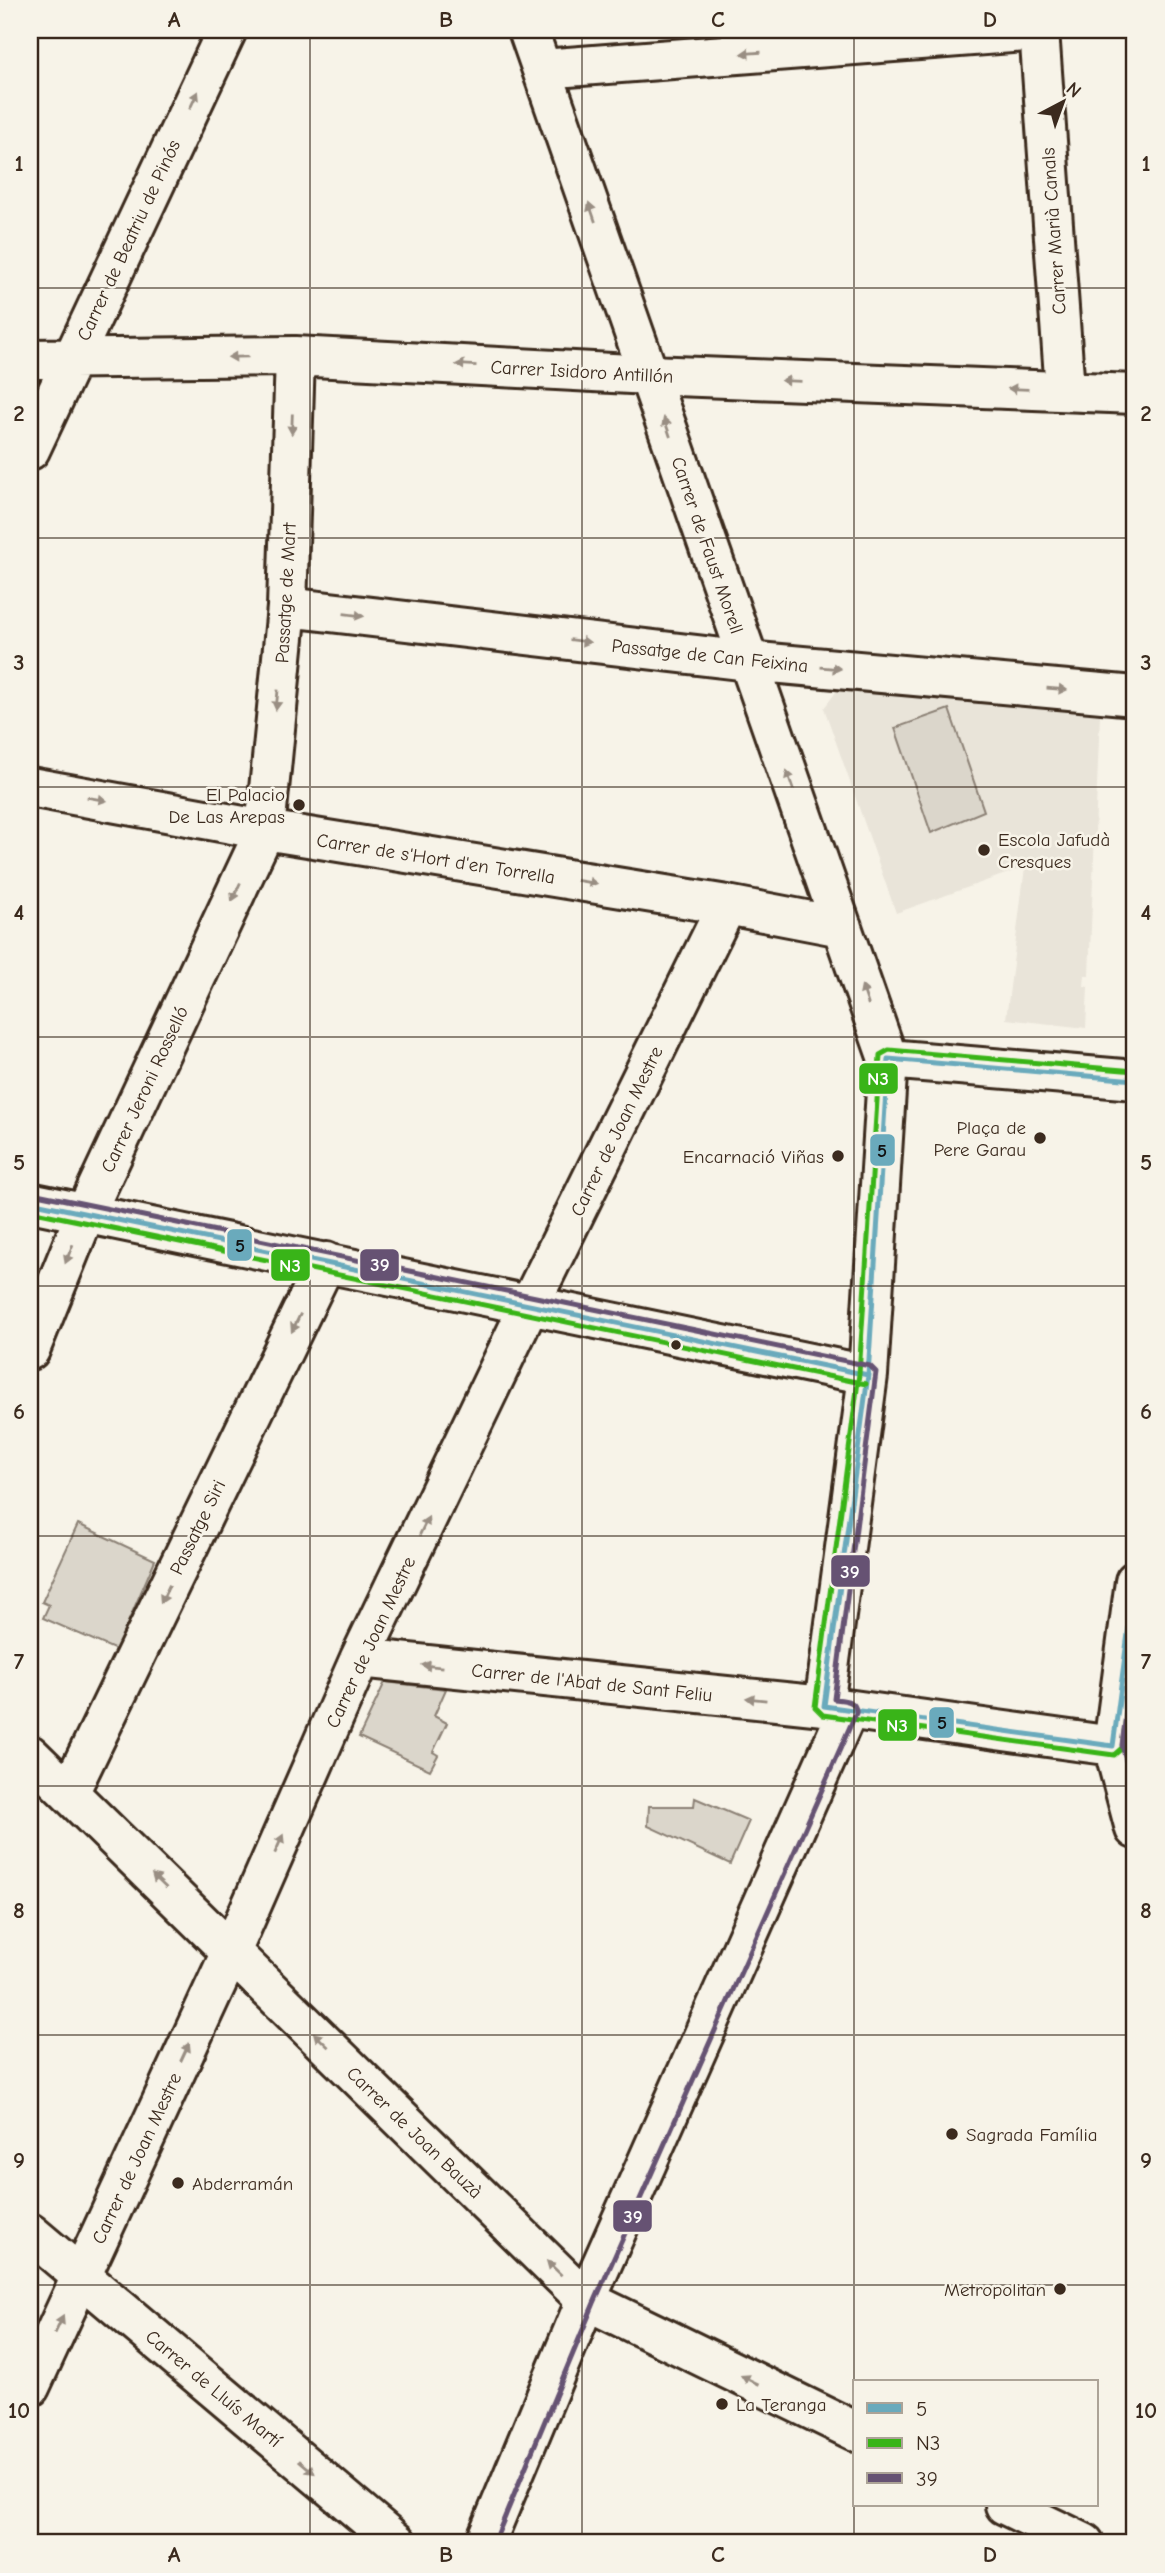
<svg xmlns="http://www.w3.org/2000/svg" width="1165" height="2573" viewBox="0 0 1165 2573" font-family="'Comic Neue',sans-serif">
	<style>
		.built { fill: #e9e4d9 }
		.green { fill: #dbd6cb; stroke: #8b8074; stroke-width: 2 }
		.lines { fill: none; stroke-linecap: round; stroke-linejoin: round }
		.minor-casing { stroke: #3b2a1e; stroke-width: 44 }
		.minor { stroke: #f7f3e8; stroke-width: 38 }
		.bus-1-casing { stroke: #f7f3e8; stroke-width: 10 }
		.bus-2-casing { stroke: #f7f3e8; stroke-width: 10 }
		.bus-3-casing { stroke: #f7f3e8; stroke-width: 10 }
		.bus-1 { stroke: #6aaabc; stroke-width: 5 }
		.bus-2 { stroke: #39b418; stroke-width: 5 }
		.bus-3 { stroke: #665273; stroke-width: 5 }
		.oneway { fill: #998e83 }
		.grid { fill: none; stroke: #3b2a1e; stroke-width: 2; stroke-opacity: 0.55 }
		.poi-dot { fill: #3b2a1e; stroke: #f7f3e8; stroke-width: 2.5 }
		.labels { text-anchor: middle; stroke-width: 5; stroke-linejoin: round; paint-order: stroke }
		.street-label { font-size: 19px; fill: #3b2a1e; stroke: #f7f3e8 }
		.poi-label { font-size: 19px; fill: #3b2a1e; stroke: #f7f3e8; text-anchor: end }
		.line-badge { stroke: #f7f3e8; stroke-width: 2.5 }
		.badge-label { font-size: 19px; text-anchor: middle; font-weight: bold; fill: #fff }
		.pale-badge-label { font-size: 19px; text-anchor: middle; font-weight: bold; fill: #111 }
		.neatline { fill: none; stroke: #3b2a1e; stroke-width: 2.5 }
		.grid-label { font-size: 23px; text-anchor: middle; font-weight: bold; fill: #3b2a1e }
	</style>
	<rect width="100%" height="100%" fill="#f7f3e8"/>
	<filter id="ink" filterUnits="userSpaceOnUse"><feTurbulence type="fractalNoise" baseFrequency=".0143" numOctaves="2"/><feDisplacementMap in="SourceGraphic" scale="14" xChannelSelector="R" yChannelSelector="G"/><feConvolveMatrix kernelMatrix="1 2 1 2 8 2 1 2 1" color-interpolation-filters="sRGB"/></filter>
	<g filter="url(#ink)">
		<path class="built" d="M 839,688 L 1100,715 L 1089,975 L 1085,975 L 1084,986 L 1088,987 L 1086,1028 L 1006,1019 L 1025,867 L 896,913 L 824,708 Z"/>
		<path class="green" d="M 949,709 L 984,811 L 931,833 L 895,728 Z
			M 78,1524 L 155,1560 L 116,1650 L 43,1618 L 49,1605 L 42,1602 Z
			M 385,1682 L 446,1689 L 434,1716 L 447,1723 L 433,1752 L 438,1755 L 430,1770 L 359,1737 Z
			M 695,1798 L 749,1821 L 730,1864 L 648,1826 L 649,1806 L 694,1806 Z"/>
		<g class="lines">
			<defs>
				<path id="minor" d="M 528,30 L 888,1059
					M 1039,30 L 1065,391
					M 542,69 L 1039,31
					M 30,359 L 295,356 L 649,375 L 1135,394
					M 30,450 L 227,30
					M 287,607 L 748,661 L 1135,696
					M 30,787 L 265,830 L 727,905 L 842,927
					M 1135,1080 L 888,1059 L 868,1375 L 824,1706 L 1113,1746 L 1135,1757
					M 30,1202 L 868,1375
					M 30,1350 L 85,1214 L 265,830 L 287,607 L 295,356
					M 1135,1581 L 1113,1746 L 1135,1829
					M 360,1658 L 824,1706
					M 30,1755 L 586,2300 L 855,2431
					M 69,1793 L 326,1262
					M 30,2233 L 397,2543
					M 30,2387 L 231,1952 L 360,1658 L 530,1304 L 727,905
					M 1005,2505 L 1084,2543
					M 485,2543 L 586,2300 L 848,1710"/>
			</defs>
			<use href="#minor" class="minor-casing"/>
			<use href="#minor" class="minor"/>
			<defs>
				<path id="bus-1" d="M 1135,1080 L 888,1059 L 868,1375 L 824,1706 L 1113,1746 L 1135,1581
					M 30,1202 L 868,1375"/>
				<path id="bus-2" d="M 1135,1071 L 889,1050 L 880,1055 L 859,1374 L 815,1707 L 823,1715 L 1114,1755 L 1122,1748 L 1135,1645
					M 30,1211 L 866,1384"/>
				<path id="bus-3" d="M 32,1193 L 870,1366 L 876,1372 L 834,1699 C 844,1700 857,1700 856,1713 L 594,2303 L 494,2543
					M 1135,1645 L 1122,1745 L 1135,1796"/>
			</defs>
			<use href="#bus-1" class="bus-1-casing"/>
			<use href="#bus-2" class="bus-2-casing"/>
			<use href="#bus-3" class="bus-3-casing"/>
			<use href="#bus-1" class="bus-1"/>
			<use href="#bus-2" class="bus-2"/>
			<use href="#bus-3" class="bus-3"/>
		</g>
		<defs><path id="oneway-solid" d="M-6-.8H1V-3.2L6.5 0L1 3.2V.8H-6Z" transform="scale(1.75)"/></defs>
		<g class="oneway">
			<use href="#oneway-solid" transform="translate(751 53) rotate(176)"/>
			<use href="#oneway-solid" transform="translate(194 100) rotate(-65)"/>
			<use href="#oneway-solid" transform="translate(592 212) rotate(-109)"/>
			<use href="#oneway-solid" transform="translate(238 357) rotate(179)"/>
			<use href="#oneway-solid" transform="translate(466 365) rotate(-177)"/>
			<use href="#oneway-solid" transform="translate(791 381) rotate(-178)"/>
			<use href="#oneway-solid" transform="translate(1018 389) rotate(-178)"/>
			<use href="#oneway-solid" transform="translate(292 424) rotate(92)"/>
			<use href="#oneway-solid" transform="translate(667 427) rotate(-109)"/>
			<use href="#oneway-solid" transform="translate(354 615) rotate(7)"/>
			<use href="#oneway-solid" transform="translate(580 641) rotate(7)"/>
			<use href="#oneway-solid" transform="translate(831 668) rotate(5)"/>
			<use href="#oneway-solid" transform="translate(1057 689) rotate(5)"/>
			<use href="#oneway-solid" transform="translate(277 700) rotate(96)"/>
			<use href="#oneway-solid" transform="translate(790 780) rotate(-109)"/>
			<use href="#oneway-solid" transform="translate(97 799) rotate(10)"/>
			<use href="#oneway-solid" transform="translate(587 882) rotate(9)"/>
			<use href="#oneway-solid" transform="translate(236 892) rotate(115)"/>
			<use href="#oneway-solid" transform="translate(865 995) rotate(-109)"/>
			<use href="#oneway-solid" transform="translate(69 1254) rotate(112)"/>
			<use href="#oneway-solid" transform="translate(296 1323) rotate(116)"/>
			<use href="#oneway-solid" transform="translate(424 1526) rotate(-64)"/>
			<use href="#oneway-solid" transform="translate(165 1594) rotate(116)"/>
			<use href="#oneway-solid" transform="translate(432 1666) rotate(-174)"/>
			<use href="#oneway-solid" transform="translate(756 1699) rotate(-174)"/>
			<use href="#oneway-solid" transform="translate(279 1844) rotate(-66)"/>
			<use href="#oneway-solid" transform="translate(159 1881) rotate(-136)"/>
			<use href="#oneway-solid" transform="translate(321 2040) rotate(-136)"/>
			<use href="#oneway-solid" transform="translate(185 2052) rotate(-65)"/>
			<use href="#oneway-solid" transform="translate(554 2268) rotate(-136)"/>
			<use href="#oneway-solid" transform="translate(59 2325) rotate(-65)"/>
			<use href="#oneway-solid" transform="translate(750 2380) rotate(-154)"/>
			<use href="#oneway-solid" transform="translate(307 2467) rotate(40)"/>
		</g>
	</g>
	<path class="grid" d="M 310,30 L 310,2543M 582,30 L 582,2543M 854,30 L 854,2543M 30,288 L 1135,288M 30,538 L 1135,538M 30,787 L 1135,787M 30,1037 L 1135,1037M 30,1286 L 1135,1286M 30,1536 L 1135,1536M 30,1786 L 1135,1786M 30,2035 L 1135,2035M 30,2285 L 1135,2285"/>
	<g class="poi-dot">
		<circle cx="299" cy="805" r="7"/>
		<circle cx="984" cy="850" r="7"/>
		<circle cx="1040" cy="1138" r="7"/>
		<circle cx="838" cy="1156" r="7"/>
		<circle cx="676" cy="1345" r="6"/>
		<circle cx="952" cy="2134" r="7"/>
		<circle cx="178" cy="2183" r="7"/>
		<circle cx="1060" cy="2289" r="7"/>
		<circle cx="722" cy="2404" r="7"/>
	</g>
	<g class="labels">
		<g class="street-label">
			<text transform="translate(1053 231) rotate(-94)" y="7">Carrer Marià Canals</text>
			<text transform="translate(128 240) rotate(-65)" y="7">Carrer de Beatriu de Pinós</text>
			<text transform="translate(582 371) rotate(3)" y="7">Carrer Isidoro Antillón</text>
			<text transform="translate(708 545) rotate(71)" y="7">Carrer de Faust Morell</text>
			<text transform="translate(285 593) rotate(-87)" y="7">Passatge de Mart</text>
			<text transform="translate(710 655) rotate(6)" y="7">Passatge de Can Feixina</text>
			<text transform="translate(436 858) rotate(9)" y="7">Carrer de s'Hort d'en Torrella</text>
			<text transform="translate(144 1089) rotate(-65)" y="7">Carrer Jeroni Rosselló</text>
			<text transform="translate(616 1131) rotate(-64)" y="7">Carrer de Joan Mestre</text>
			<text transform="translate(197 1527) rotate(-64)" y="7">Passatge Siri</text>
			<text transform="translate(370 1642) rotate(-65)" y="7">Carrer de Joan Mestre</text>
			<text transform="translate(592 1682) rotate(6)" y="7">Carrer de l'Abat de Sant Feliu</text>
			<text transform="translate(415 2132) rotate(44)" y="7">Carrer de Joan Bauzà</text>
			<text transform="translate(136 2158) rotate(-65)" y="7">Carrer de Joan Mestre</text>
			<text transform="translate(214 2388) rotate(40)" y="7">Carrer de Lluís Martí</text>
		</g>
		<g class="poi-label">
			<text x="285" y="801">El Palacio<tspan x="285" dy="22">De Las Arepas</tspan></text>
			<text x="998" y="846" text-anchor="start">Escola Jafudà<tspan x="998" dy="22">Cresques</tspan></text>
			<text x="1026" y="1134">Plaça de<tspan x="1026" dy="22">Pere Garau</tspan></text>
			<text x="824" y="1163">Encarnació Viñas</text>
			<text x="966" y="2141" text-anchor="start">Sagrada Família</text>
			<text x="192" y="2190" text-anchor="start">Abderramán</text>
			<text x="1046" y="2296">Metropolitan</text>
			<text x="736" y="2411" text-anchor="start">La Teranga</text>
		</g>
	</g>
	<g class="line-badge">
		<rect x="858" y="1062" width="41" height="33" rx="7" fill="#39b418"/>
		<rect x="869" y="1133" width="27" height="34" rx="7" fill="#6aaabc"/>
		<rect x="226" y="1228" width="27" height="34" rx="7" fill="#6aaabc"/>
		<rect x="359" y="1248" width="41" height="34" rx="7" fill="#665273"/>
		<rect x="270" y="1248" width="41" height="34" rx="7" fill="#39b418"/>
		<rect x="830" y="1554" width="41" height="34" rx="7" fill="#665273"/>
		<rect x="928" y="1706" width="27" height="33" rx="7" fill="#6aaabc"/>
		<rect x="877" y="1708" width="41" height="34" rx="7" fill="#39b418"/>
		<rect x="612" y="2199" width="41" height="34" rx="7" fill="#665273"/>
	</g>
	<g class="badge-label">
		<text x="878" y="1085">N3</text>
		<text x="380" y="1271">39</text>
		<text x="290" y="1272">N3</text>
		<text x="850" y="1578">39</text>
		<text x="897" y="1732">N3</text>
		<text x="633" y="2223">39</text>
	</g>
	<g class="pale-badge-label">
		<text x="882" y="1157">5</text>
		<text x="240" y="1252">5</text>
		<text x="942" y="1729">5</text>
	</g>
	<rect width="1165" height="2573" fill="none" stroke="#f7f3e8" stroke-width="77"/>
	<rect x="853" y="2380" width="245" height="126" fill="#f7f3e8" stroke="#aca397" stroke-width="2"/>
	<rect x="867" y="2403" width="35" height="10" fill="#6aaabc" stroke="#aca397" stroke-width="2"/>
	<text x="916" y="2416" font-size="21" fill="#3b2a1e">5</text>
	<rect x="867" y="2438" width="35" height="10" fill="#39b418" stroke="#aca397" stroke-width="2"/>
	<text x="916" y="2450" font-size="21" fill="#3b2a1e">N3</text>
	<rect x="867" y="2473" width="35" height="10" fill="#665273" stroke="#aca397" stroke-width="2"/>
	<text x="916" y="2486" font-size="21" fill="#3b2a1e">39</text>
	<g transform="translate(1063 102) rotate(41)" stroke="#f7f3e8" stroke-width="5" paint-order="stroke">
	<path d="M0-5L12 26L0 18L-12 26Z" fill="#3b2a1e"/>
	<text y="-10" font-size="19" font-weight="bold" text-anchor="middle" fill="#3b2a1e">N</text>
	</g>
	<rect x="38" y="38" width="1088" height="2496" class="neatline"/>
	<g class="grid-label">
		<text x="174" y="27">A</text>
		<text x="446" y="27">B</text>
		<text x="718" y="27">C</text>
		<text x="990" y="27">D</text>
		<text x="19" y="171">1</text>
		<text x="1146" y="171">1</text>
		<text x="19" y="421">2</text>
		<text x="1146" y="421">2</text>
		<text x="19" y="670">3</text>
		<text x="1146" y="670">3</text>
		<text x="19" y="920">4</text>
		<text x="1146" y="920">4</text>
		<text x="19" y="1170">5</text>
		<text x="1146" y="1170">5</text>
		<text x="19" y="1419">6</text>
		<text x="1146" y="1419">6</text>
		<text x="19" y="1669">7</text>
		<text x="1146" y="1669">7</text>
		<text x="19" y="1918">8</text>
		<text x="1146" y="1918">8</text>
		<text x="19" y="2168">9</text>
		<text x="1146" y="2168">9</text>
		<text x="19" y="2418">10</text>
		<text x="1146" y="2418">10</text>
		<text x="174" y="2562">A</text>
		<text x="446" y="2562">B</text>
		<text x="718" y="2562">C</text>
		<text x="990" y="2562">D</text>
	</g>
</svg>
